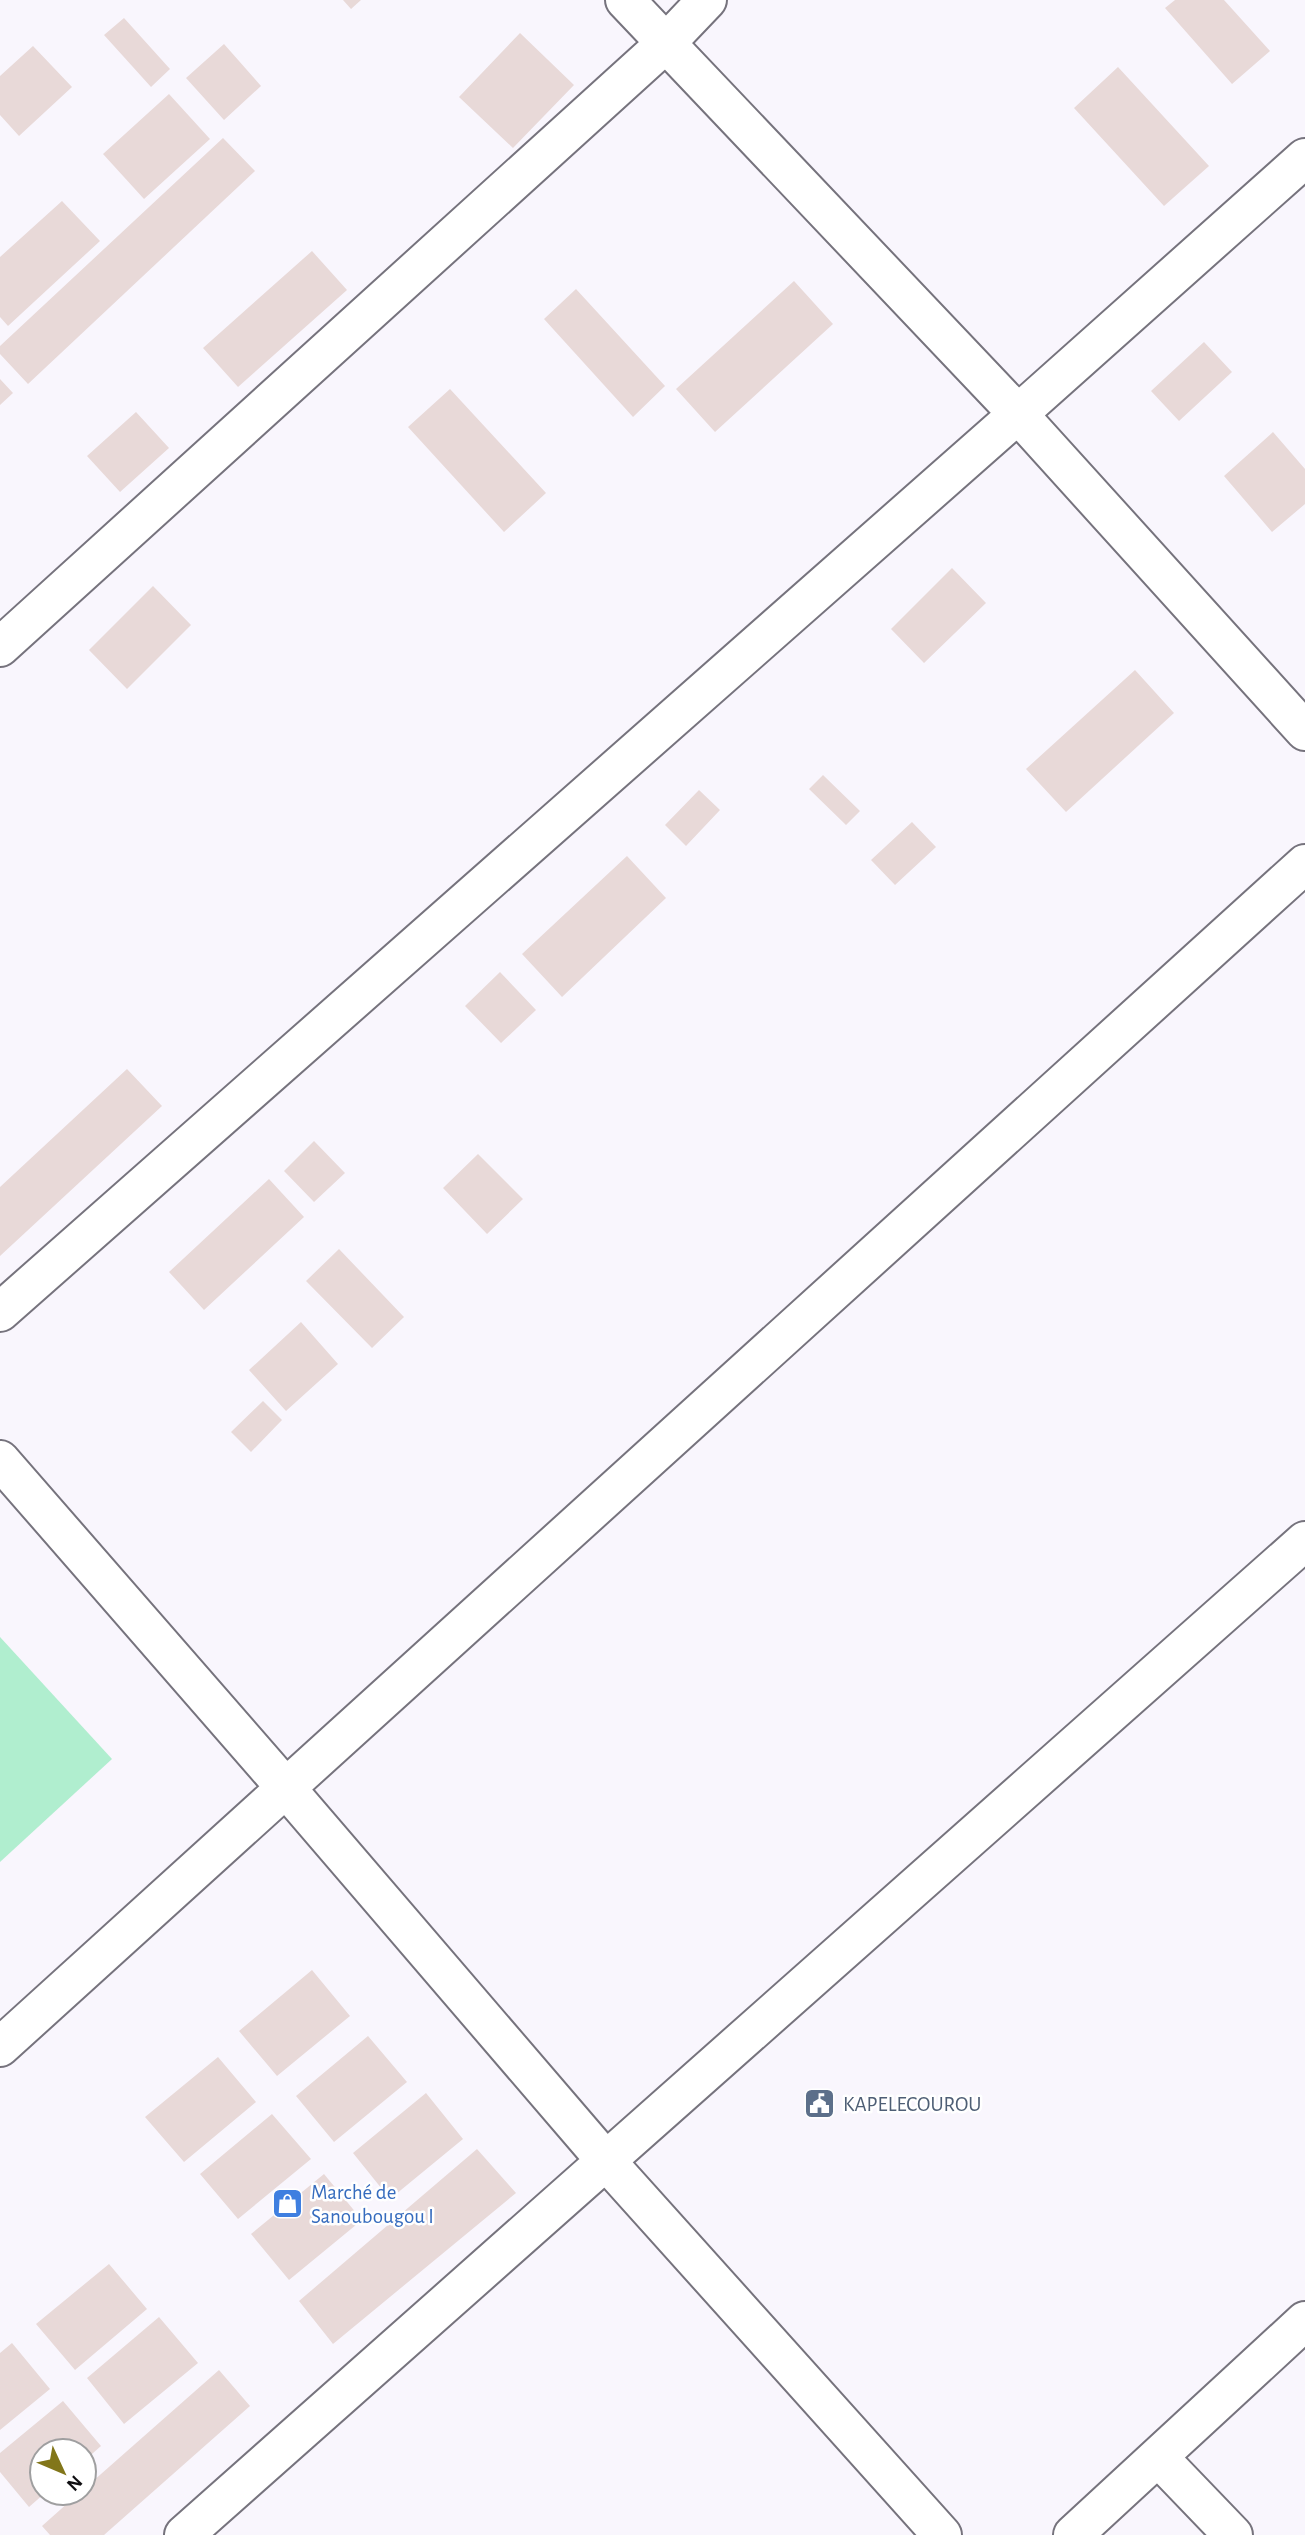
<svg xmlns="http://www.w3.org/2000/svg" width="1305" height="2535" viewBox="0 0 1305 2535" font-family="'Alegreya Sans',sans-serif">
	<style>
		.green { fill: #b0eecf }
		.building { fill: #e8d9d8 }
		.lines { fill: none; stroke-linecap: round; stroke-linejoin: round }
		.minor-casing { stroke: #76737d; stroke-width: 42 }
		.trunk-casing { stroke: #76737d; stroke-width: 42 }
		.minor { stroke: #fff; stroke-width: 38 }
		.trunk { stroke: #fff; stroke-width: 38 }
		.labels { text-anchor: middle; stroke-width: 5; stroke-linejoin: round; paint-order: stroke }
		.service-label { font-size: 21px; fill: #4e5e75; stroke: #fff; text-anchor: start }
		.shop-label { font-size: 21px; fill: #366cbe; stroke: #fff; text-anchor: start }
	</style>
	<rect width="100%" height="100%" fill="#f9f6fd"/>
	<path class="green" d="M 0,1637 L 112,1759 L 0,1862 Z"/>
	<path class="building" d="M 343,0 L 361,0 L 351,9 Z
		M 1175,0 L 1224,0 L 1270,51 L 1232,84 L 1165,8 Z
		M 124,18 L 170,69 L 151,87 L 104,35 Z
		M 520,33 L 574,85 L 513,148 L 459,97 Z
		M 224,44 L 261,86 L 224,120 L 186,78 Z
		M 33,46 L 72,87 L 19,136 L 0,115 L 0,76 Z
		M 1118,67 L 1209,166 L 1164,206 L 1074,108 Z
		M 169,94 L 210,139 L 144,199 L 103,154 Z
		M 223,138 L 255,171 L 28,384 L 0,354 L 0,346 Z
		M 62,201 L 100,241 L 8,326 L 0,317 L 0,257 Z
		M 312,251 L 347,290 L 238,387 L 203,348 Z
		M 794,281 L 833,324 L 715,432 L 676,389 Z
		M 576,289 L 665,386 L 633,417 L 544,319 Z
		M 1204,342 L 1232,372 L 1179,421 L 1151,391 Z
		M 0,379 L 13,393 L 0,405 Z
		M 450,389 L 546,493 L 504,532 L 408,427 Z
		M 136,412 L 169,448 L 120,492 L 87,456 Z
		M 1273,432 L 1305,469 L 1305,504 L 1272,532 L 1224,476 Z
		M 952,568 L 986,603 L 924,663 L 891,629 Z
		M 153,586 L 191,625 L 127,689 L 89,650 Z
		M 1135,670 L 1174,713 L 1066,812 L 1026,769 Z
		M 823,775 L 860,811 L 846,825 L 809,789 Z
		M 699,790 L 720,810 L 686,846 L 665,825 Z
		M 912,822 L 936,847 L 895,885 L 871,860 Z
		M 627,856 L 666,898 L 562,997 L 522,954 Z
		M 500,972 L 536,1010 L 501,1043 L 465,1006 Z
		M 127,1069 L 162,1106 L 0,1256 L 0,1187 Z
		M 314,1141 L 345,1173 L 314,1202 L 284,1171 Z
		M 478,1154 L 523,1199 L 487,1234 L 443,1188 Z
		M 269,1179 L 304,1217 L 204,1310 L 169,1272 Z
		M 339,1249 L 404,1317 L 372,1348 L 306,1281 Z
		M 301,1322 L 338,1364 L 286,1411 L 249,1370 Z
		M 263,1401 L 282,1420 L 251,1452 L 231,1432 Z
		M 312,1970 L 350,2016 L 277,2076 L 239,2031 Z
		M 368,2036 L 407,2082 L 334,2142 L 296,2096 Z
		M 218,2057 L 256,2102 L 184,2162 L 145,2117 Z
		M 426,2093 L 463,2139 L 390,2199 L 353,2153 Z
		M 272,2114 L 311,2159 L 238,2219 L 200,2174 Z
		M 477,2149 L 516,2193 L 333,2344 L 299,2301 Z
		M 324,2174 L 362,2220 L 289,2280 L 251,2234 Z
		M 109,2264 L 147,2309 L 75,2370 L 36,2324 Z
		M 159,2317 L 198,2363 L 124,2424 L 87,2378 Z
		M 12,2343 L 50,2389 L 0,2430 L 0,2353 Z
		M 219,2370 L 250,2406 L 104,2535 L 50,2535 L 42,2526 L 79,2493 L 84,2493 L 84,2489 Z
		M 63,2401 L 101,2446 L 84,2461 L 84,2451 L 42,2451 L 42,2493 L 45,2493 L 29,2507 L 0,2472 L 0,2453 Z"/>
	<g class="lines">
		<defs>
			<path id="minor" d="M 625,0 L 1018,414 L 1305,731
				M 0,647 L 666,43 L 707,0
				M 0,1312 L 1018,414 L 1305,158
				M 0,1460 L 285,1787 L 606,2161 L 942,2535
				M 0,2047 L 1305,864
				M 1159,2458 L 1233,2535
				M 184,2535 L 1305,1541"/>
			<path id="trunk" d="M 1073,2535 L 1305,2321"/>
		</defs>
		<use href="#minor" class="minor-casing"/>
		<use href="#trunk" class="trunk-casing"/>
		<use href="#minor" class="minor"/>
		<use href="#trunk" class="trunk"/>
	</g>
	<defs>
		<symbol id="civic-square" viewBox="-11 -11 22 22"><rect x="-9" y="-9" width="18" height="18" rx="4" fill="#5c6f8a" stroke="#fff"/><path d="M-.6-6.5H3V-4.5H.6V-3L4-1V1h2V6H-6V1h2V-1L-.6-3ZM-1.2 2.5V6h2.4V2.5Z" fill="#fff"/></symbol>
		<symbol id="shop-square" viewBox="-11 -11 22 22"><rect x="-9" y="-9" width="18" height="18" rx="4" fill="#3f7fe0" stroke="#fff"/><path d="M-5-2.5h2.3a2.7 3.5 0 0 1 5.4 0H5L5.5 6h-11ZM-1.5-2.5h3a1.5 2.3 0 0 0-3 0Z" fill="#fff"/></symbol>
	</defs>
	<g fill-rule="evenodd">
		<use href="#civic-square" x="802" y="2086" width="35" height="35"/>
		<use href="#shop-square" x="270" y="2186" width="35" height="35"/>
	</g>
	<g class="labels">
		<g class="service-label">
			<text x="843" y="2111">KAPELECOUROU</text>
		</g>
		<g class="shop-label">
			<text x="311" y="2199">Marché de<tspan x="311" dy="24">Sanoubougou I</tspan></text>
		</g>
	</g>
	<g transform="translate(63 2472) rotate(134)"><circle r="33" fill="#ffffff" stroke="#9f9fa0" stroke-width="2"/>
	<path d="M0-5L12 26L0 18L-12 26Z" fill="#82761a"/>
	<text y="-10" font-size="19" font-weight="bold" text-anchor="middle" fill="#100f12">N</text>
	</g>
</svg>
